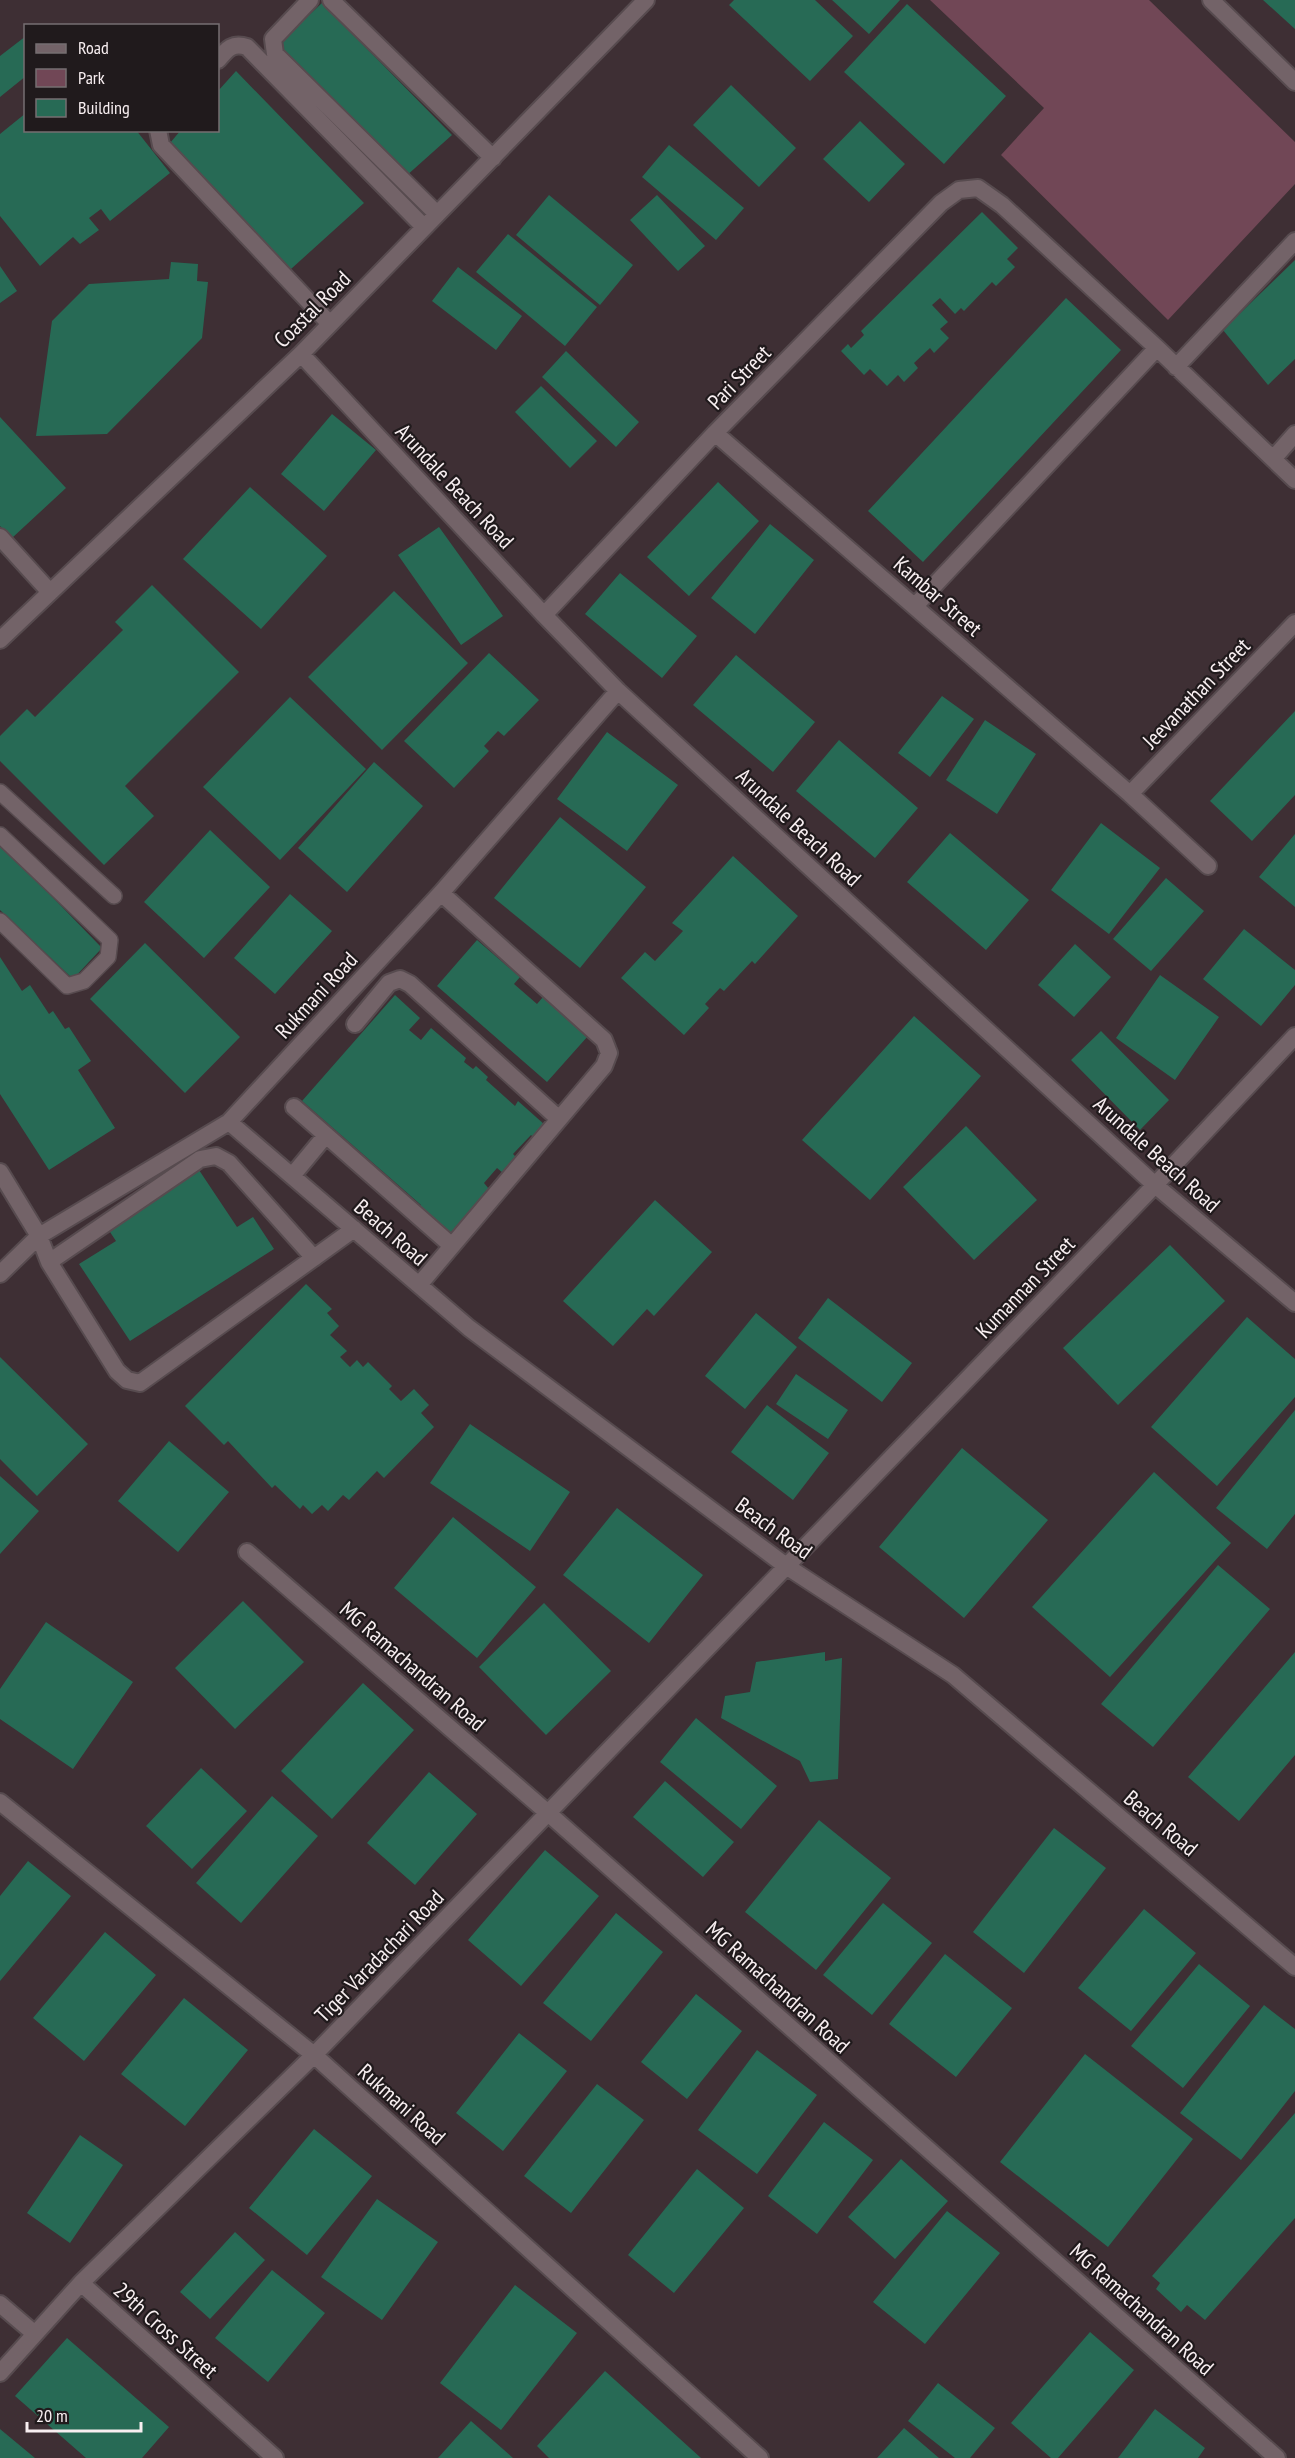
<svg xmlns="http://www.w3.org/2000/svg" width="1295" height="2458" viewBox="0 0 1295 2458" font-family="'PT Sans Narrow',sans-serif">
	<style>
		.green { fill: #714756 }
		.building { fill: #276a55 }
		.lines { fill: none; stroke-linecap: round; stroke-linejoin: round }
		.service-casing { stroke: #574b4f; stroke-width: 18 }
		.minor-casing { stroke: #574b4f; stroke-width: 20 }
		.service { stroke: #736368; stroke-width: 15 }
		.minor { stroke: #736368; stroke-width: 16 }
		.labels { text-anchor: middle; stroke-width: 4.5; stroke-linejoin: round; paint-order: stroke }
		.street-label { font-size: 22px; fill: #f7eef0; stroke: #201a1c }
	</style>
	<rect width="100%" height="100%" fill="#3e2f34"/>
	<path class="green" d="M 930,0 L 1149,0 L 1295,142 L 1295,184 L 1168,320 L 1001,155 L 1044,108 Z"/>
	<path class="building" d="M 734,0 L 815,0 L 853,36 L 810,81 L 729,5 Z
		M 832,0 L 900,0 L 869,34 Z
		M 1263,0 L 1295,0 L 1295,29 Z
		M 322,3 L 452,135 L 405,177 L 276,46 Z
		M 907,4 L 1006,96 L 944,164 L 844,72 Z
		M 26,36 L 26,76 L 0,97 L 0,56 Z
		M 236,71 L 364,203 L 291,269 L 170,143 L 181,130 L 218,130 L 218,91 Z
		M 731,85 L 796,148 L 759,187 L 693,125 Z
		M 26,113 L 26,130 L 136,130 L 170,173 L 110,221 L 101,209 L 89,218 L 99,230 L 80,244 L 73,237 L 40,266 L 0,216 L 0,134 Z
		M 860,121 L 905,164 L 869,202 L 823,159 Z
		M 669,145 L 744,208 L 716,240 L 642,177 Z
		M 549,195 L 633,265 L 600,305 L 516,235 Z
		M 657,195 L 705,246 L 678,271 L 630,220 Z
		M 982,212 L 1018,248 L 1007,259 L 1015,267 L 996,286 L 992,282 L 964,311 L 961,308 L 955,314 L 940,298 L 932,305 L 948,322 L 940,329 L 949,338 L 934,353 L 930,348 L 914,363 L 918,368 L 904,382 L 898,375 L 887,386 L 870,369 L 864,375 L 841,351 L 848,344 L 851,348 L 864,335 L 861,331 Z
		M 508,234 L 597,307 L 565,346 L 476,272 Z
		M 1295,260 L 1295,359 L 1268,385 L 1223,330 Z
		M 171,262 L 198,264 L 197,281 L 208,282 L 202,338 L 107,434 L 36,436 L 52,321 L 89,284 L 169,279 Z
		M 0,266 L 17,291 L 0,303 Z
		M 458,267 L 522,316 L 496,350 L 432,301 Z
		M 1066,298 L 1121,350 L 923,562 L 868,511 Z
		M 566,351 L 639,422 L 616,447 L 542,377 Z
		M 541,386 L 597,441 L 570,468 L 515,412 Z
		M 332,414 L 376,450 L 324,511 L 281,474 Z
		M 0,417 L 66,488 L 12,538 L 0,526 Z
		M 718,482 L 759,521 L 689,596 L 647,557 Z
		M 250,487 L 327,556 L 261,629 L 183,559 Z
		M 770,524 L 814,560 L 755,634 L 711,598 Z
		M 439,527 L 503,616 L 461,645 L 398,555 Z
		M 620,573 L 697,636 L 662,678 L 585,614 Z
		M 152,585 L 239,672 L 125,786 L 154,816 L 104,865 L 0,761 L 0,736 L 27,709 L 35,717 L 123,630 L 115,622 Z
		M 394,591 L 468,663 L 382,750 L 308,677 Z
		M 489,653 L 539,700 L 504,736 L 498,731 L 484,746 L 489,751 L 454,788 L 404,741 Z
		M 736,655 L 815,722 L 773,772 L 693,705 Z
		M 942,696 L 974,719 L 930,777 L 898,753 Z
		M 290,697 L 366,769 L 280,860 L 203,787 Z
		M 1295,711 L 1295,795 L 1252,841 L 1210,801 Z
		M 985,720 L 1036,754 L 997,814 L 946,780 Z
		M 607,732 L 678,785 L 627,851 L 557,799 Z
		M 839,740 L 918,808 L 875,858 L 796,791 Z
		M 374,762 L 423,806 L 347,892 L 298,848 Z
		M 560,817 L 646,887 L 580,968 L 494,898 Z
		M 1101,823 L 1160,868 L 1109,934 L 1051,890 Z
		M 210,830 L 270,887 L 204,958 L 144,902 Z
		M 950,833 L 1029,900 L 986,950 L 907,882 Z
		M 1295,834 L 1295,907 L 1259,877 Z
		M 0,843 L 102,948 L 73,979 L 0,910 Z
		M 733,856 L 798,916 L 755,964 L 752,961 L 724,991 L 720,988 L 705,1004 L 709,1008 L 684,1035 L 621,978 L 645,952 L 655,961 L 683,931 L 672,923 Z
		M 1166,878 L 1204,911 L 1151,971 L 1113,939 Z
		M 290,894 L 332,931 L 275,994 L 234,958 Z
		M 1244,929 L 1295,970 L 1295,985 L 1261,1026 L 1203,979 Z
		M 477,940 L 520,977 L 514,984 L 537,1004 L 543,997 L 588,1036 L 547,1082 L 437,986 Z
		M 145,943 L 240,1037 L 185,1093 L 90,999 Z
		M 1075,944 L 1111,977 L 1074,1017 L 1038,985 Z
		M 0,957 L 22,991 L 30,985 L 49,1014 L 53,1011 L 65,1029 L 69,1027 L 91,1061 L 78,1070 L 115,1128 L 49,1170 L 0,1094 Z
		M 1160,975 L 1219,1017 L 1175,1080 L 1116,1038 Z
		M 395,995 L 420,1018 L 409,1030 L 421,1040 L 431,1028 L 466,1058 L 464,1062 L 473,1069 L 476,1066 L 488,1077 L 486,1080 L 515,1106 L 518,1101 L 545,1125 L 534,1138 L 531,1135 L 513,1154 L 516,1157 L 503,1173 L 497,1168 L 484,1183 L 489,1189 L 448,1236 L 417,1209 L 421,1205 L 302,1101 Z
		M 914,1016 L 981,1076 L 870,1200 L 802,1140 Z
		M 1101,1031 L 1169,1100 L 1140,1130 L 1071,1060 Z
		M 966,1126 L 1037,1200 L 974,1260 L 903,1187 Z
		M 199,1170 L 237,1227 L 253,1217 L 274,1249 L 130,1341 L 79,1264 L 116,1241 L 108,1229 Z
		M 655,1200 L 712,1252 L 654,1316 L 647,1309 L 613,1346 L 563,1301 Z
		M 1170,1245 L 1225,1301 L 1118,1405 L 1063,1348 Z
		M 306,1284 L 332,1309 L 327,1313 L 339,1326 L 330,1335 L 347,1351 L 340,1357 L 350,1367 L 357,1360 L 363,1367 L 368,1362 L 392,1386 L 389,1389 L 401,1401 L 414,1389 L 429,1405 L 421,1413 L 434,1427 L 384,1478 L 377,1471 L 349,1500 L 343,1495 L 328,1511 L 322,1505 L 312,1514 L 303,1505 L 300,1509 L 275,1485 L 272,1488 L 228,1441 L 224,1445 L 185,1406 Z
		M 828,1298 L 912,1363 L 882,1402 L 798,1338 Z
		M 756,1313 L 797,1347 L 745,1409 L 705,1376 Z
		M 1247,1317 L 1295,1359 L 1295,1397 L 1217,1486 L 1151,1427 Z
		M 0,1357 L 88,1444 L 37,1496 L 0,1459 Z
		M 796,1374 L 848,1410 L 828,1439 L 776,1404 Z
		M 767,1405 L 829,1453 L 793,1500 L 731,1452 Z
		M 1295,1410 L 1295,1514 L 1267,1549 L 1216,1508 Z
		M 470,1424 L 570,1492 L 530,1551 L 430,1483 Z
		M 169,1441 L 229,1492 L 178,1552 L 118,1501 Z
		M 962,1448 L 1048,1520 L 964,1618 L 879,1547 Z
		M 1154,1472 L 1231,1543 L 1110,1677 L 1032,1607 Z
		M 0,1476 L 39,1511 L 0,1554 Z
		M 617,1508 L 703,1575 L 649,1643 L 563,1575 Z
		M 453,1517 L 536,1587 L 477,1658 L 394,1588 Z
		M 1218,1565 L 1270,1609 L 1153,1747 L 1101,1704 Z
		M 243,1601 L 304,1662 L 235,1729 L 175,1668 Z
		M 544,1603 L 611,1671 L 546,1735 L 479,1667 Z
		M 46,1622 L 133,1682 L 73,1769 L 0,1719 L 0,1689 Z
		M 825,1652 L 825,1661 L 842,1658 L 838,1779 L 810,1782 L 800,1761 L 721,1718 L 725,1696 L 750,1692 L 756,1662 Z
		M 1295,1652 L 1295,1755 L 1239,1821 L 1188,1777 Z
		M 363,1683 L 414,1730 L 332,1819 L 281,1771 Z
		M 696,1718 L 777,1786 L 741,1829 L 660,1762 Z
		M 201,1768 L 247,1811 L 192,1869 L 146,1826 Z
		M 429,1772 L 477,1814 L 415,1885 L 367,1843 Z
		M 665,1781 L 734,1842 L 703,1877 L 633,1817 Z
		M 272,1796 L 318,1836 L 241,1923 L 196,1883 Z
		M 819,1820 L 891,1878 L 816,1970 L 745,1912 Z
		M 1054,1828 L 1106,1868 L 1024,1973 L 973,1932 Z
		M 545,1850 L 599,1896 L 521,1986 L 468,1940 Z
		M 28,1861 L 71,1896 L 0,1981 L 0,1896 Z
		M 883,1903 L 932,1943 L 872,2015 L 823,1975 Z
		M 1144,1909 L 1196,1953 L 1131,2031 L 1078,1988 Z
		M 616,1913 L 663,1952 L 591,2041 L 543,2003 Z
		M 105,1932 L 156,1975 L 84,2061 L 33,2018 Z
		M 945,1954 L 1012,2008 L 956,2077 L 889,2024 Z
		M 1199,1964 L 1250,2006 L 1183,2088 L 1131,2046 Z
		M 696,1994 L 742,2031 L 687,2099 L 641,2062 Z
		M 184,1998 L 248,2050 L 185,2126 L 121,2074 Z
		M 1264,2005 L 1295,2029 L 1295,2091 L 1241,2160 L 1180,2113 Z
		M 519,2033 L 567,2071 L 503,2151 L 456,2113 Z
		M 757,2050 L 817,2095 L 757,2174 L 698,2130 Z
		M 1085,2054 L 1193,2139 L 1108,2247 L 1000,2162 Z
		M 597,2084 L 644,2120 L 571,2213 L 524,2176 Z
		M 1295,2113 L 1295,2218 L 1205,2320 L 1187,2305 L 1181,2312 L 1156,2289 L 1160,2283 L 1152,2276 Z
		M 824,2122 L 873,2160 L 817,2234 L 768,2196 Z
		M 314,2129 L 372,2176 L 307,2255 L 249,2208 Z
		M 80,2135 L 123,2165 L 70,2243 L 27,2213 Z
		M 901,2159 L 948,2201 L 895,2259 L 848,2217 Z
		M 697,2169 L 744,2208 L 674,2293 L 628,2255 Z
		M 377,2199 L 438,2242 L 382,2320 L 321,2277 Z
		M 947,2211 L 1000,2253 L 925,2344 L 873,2302 Z
		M 235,2232 L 265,2260 L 210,2319 L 180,2292 Z
		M 272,2270 L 325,2313 L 268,2382 L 215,2338 Z
		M 515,2285 L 577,2333 L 501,2430 L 440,2383 Z
		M 1090,2332 L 1134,2370 L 1058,2458 L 1051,2458 L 1011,2423 Z
		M 67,2338 L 169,2427 L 142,2458 L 86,2458 L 15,2396 Z
		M 605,2371 L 701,2458 L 549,2458 L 537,2446 Z
		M 938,2383 L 995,2428 L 970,2458 L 955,2458 L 908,2421 Z
		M 1155,2409 L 1205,2448 L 1198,2458 L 1118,2458 Z
		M 471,2421 L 513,2458 L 438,2458 Z
		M 904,2428 L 939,2458 L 877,2458 Z
		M 0,2429 L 35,2458 L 0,2458 Z"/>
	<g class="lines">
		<defs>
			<path id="service" d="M 0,792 L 114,896
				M 0,835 L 110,940 L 108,957 L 84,981 L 67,986 L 0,921"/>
			<path id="minor" d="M 310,0 L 273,39 L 275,54 L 437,214
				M 331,0 L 493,158
				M 1211,0 L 1295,82
				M 218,60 C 227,49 233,42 247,47 L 424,227
				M 158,130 L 161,145 L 330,324
				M 301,354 L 544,615 L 618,691 L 1155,1185 L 1295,1303
				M 1176,367 L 1295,241
				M 715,433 L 1130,794 L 1208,866
				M 1273,459 L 1295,434
				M 0,537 L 49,591
				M 915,606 L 1157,348
				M 544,615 L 715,433 L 941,203 L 959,190 L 978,188 L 1002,205 L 1157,348 L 1295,480
				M 0,640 L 301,354 L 646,0
				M 1130,794 L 1295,623
				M 355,1024 L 389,983 L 400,979 L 410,984 L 559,1119
				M 294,1107 L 452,1246
				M 229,1122 L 469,1328 L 786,1566 L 953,1675 L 1295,1967
				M 0,1172 L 39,1236 L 49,1262 L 117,1371 L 127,1380 L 140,1383 L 354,1229
				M 292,1176 L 326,1135
				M 49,1262 L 200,1159 L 216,1156 L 229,1163 L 314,1258
				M 0,1274 L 39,1236 L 229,1122 L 441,893 L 618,691
				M 419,1285 L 604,1066 L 609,1053 L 604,1040 L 441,893
				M 247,1552 L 548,1813 L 1277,2458
				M 0,1802 L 314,2055 L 760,2458
				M 81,2283 L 275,2458
				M 0,2304 L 35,2334
				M 0,2373 L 81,2283 L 314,2055 L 1155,1185 L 1295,1036"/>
		</defs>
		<use href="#service" class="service-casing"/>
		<use href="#minor" class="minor-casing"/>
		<use href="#service" class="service"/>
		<use href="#minor" class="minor"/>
	</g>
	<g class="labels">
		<g class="street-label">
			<text transform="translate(312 309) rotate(-45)" y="8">Coastal Road</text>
			<text transform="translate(739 377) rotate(-46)" y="8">Pari Street</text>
			<text transform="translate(455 486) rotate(47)" y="8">Arundale Beach Road</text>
			<text transform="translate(938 596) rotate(41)" y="8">Kambar Street</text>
			<text transform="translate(1196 693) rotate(-46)" y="8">Jeevanathan Street</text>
			<text transform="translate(799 827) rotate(43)" y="8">Arundale Beach Road</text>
			<text transform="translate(316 995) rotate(-47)" y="8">Rukmani Road</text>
			<text transform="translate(1157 1154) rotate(42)" y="8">Arundale Beach Road</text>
			<text transform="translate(391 1232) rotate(41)" y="8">Beach Road</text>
			<text transform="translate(1025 1287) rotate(-46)" y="8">Kumannan Street</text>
			<text transform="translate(774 1528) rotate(36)" y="8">Beach Road</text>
			<text transform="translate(413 1666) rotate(41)" y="8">MG Ramachandran Road</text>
			<text transform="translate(1161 1823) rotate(40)" y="8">Beach Road</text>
			<text transform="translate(379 1956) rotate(-46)" y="8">Tiger Varadachari Road</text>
			<text transform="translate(778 1987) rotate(42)" y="8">MG Ramachandran Road</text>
			<text transform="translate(402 2104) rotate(42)" y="8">Rukmani Road</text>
			<text transform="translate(1142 2309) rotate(42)" y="8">MG Ramachandran Road</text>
			<text transform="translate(166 2330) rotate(42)" y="8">29th Cross Street</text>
		</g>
	</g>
	<rect x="24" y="24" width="195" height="108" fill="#201a1c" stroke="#766f71" stroke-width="1.5"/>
	<rect x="36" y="44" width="30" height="9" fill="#736368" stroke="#766f71" stroke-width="1.5"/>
	<text x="78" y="54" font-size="18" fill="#f7eef0">Road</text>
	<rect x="36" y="69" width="30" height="18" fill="#714756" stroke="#766f71" stroke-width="1.5"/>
	<text x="78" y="84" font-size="18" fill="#f7eef0">Park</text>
	<rect x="36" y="99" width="30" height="18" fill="#276a55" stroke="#766f71" stroke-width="1.5"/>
	<text x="78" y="114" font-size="18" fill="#f7eef0">Building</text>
	<path d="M27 2422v9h114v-9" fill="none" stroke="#f7eef0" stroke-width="3"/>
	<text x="36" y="2422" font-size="18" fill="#f7eef0" stroke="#201a1c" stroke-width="4.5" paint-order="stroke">20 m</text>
</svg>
